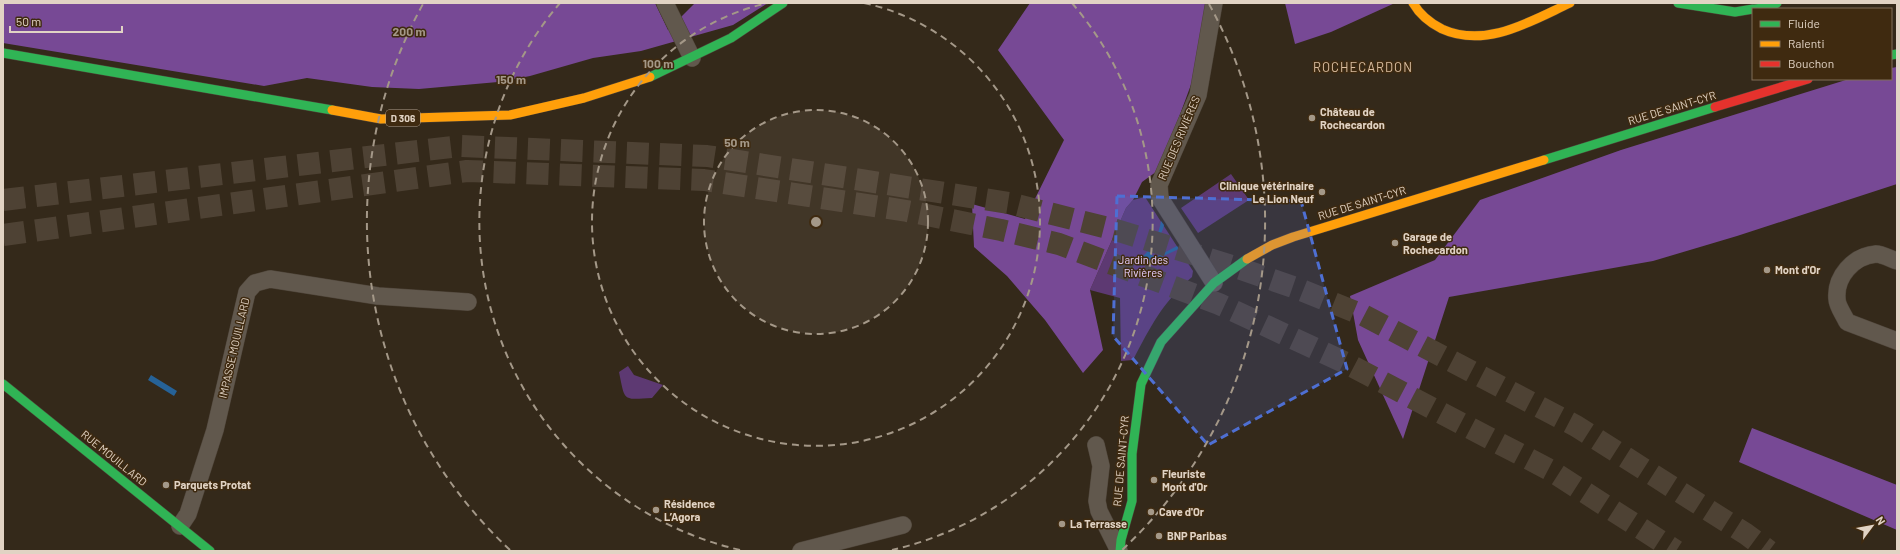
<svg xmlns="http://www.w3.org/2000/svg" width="1900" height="554" viewBox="0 0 1900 554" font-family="Barlow,sans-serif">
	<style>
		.green { fill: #5d3972 }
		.forest { fill: #774995 }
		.water { fill: #266297 }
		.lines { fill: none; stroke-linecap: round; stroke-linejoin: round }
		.highway-tunnel { stroke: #4e4234; stroke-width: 22; stroke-dasharray: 22 11; stroke-linecap: butt }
		.street-casing { stroke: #4e4439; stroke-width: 18 }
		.fast-casing { stroke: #4e4439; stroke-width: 10 }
		.slow-casing { stroke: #4e4439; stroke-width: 10 }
		.jam-casing { stroke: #4e4439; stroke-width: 10 }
		.street { stroke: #61584d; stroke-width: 17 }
		.fast { stroke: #30b455; stroke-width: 9 }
		.slow { stroke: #ff9f0a; stroke-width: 9 }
		.jam { stroke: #e5322d; stroke-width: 9 }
		.marked { fill: #4e6fd3; fill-opacity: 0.2; stroke: #4e6fd3; stroke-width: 3; stroke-dasharray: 8 5; stroke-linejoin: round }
		.ring { fill: none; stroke: #a49888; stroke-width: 2; stroke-dasharray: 7 5 }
		.poi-dot { fill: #a49888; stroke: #3f2a10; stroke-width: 1.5 }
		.labels { text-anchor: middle; stroke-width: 3; stroke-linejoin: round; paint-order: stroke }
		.shield { fill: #3f2a10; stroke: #b0a08e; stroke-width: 1 }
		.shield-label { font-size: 10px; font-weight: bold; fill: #e1d3c4 }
		.street-label { font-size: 11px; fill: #e1d3c4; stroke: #3f2a10 }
		.poi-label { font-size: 11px; font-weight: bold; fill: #e1d3c4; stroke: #3f2a10; text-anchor: start }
		.park-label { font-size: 11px; fill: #e7cefd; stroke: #3f2a10 }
		.quarter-label { font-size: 13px; letter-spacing: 1px; fill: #dabea1; stroke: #3f2a10 }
		.centre { fill: #a49888; stroke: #3f2a10; stroke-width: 2 }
		.ring-label { font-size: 12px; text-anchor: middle; font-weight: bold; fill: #a49888; stroke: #3f2a10; stroke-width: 3; stroke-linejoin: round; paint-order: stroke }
	</style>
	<rect width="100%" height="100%" fill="#34291a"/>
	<path class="green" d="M 1231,174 L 1249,200 L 1198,233 L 1181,208 Z
		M 1145,197 L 1193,271 L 1192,277 C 1162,303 1151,326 1133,360 L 1121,361 L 1120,298 L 1090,290 L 1126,208 L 1133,200 Z
		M 628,366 L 634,375 L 663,385 L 652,398 C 622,400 625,401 619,372 Z"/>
	<path class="forest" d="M 3,3 L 655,3 L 668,30 L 695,3 L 768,3 L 733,25 L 641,51 L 593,58 L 530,76 L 498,82 L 419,89 L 372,87 L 307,78 L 264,86 L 3,43 Z
		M 1030,3 L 1207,3 L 1196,71 L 1160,169 L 1142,182 L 1133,200 L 1126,208 L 1090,290 L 1103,350 L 1083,373 L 1045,320 L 1007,276 L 974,247 L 972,204 L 1025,219 L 1064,140 L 998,50 Z
		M 1285,3 L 1395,3 L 1331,32 L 1295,44 Z
		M 1897,67 L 1897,184 L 1737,236 L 1653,261 L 1449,297 L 1403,439 L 1358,340 L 1350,296 L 1435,260 L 1480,200 L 1621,150 L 1849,79 L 1891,79 L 1891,68 Z
		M 1752,428 L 1897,485 L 1897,530 L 1739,462 Z"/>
	<path class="water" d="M 1161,221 L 1164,225 L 1163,229 L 1151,255 L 1156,257 L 1177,246 L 1179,249 L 1141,266 L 1138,264 L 1137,260 C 1150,254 1159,235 1161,221 Z
		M 151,375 L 177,391 L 174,396 L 148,380 Z"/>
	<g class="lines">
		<path class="highway-tunnel" d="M 3,200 L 460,146 L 707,156 L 1009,203 L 1116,230 L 1235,267 L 1296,288 L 1363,315 L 1576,426 L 1746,534 L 1769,551
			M 3,235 L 467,171 L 704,180 L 907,211 L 1001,230 L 1059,244 L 1219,304 L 1344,362 L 1550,470 L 1676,551"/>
		<defs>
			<path id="street" d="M 665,3 L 692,58
				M 1897,261 C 1891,259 1882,254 1876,254 C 1853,256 1835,277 1837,299 C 1837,306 1844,315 1847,322 L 1897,341
				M 1214,283 L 1160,198 L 1159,185 L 1198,95 L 1214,3
				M 1096,445 L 1101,466 L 1097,501 L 1099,511 L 1119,551
				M 180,526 L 188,514 L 215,430 L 247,292 L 255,283 L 270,279 L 378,296 L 468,302
				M 801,551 L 903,525"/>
			<path id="fast" d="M 1678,3 L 1735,12 L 1753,9
				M 1755,9 L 1770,7 L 1777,3
				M 3,53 L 332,110
				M 1891,55 L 1897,54
				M 650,77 L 731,38 L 783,3
				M 1544,160 L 1715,107
				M 3,384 L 210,551
				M 1120,551 L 1121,540 L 1132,501 L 1132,454 L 1141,384 L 1161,342 L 1214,283 L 1247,259"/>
			<path id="slow" d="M 1413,3 C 1420,15 1430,23 1442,29 C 1486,49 1531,21 1570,3
				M 332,110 L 381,119 L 510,115 L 584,98 L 650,77
				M 1247,259 L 1272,245 L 1293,237 L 1544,160"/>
			<path id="jam" d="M 1715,107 L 1808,79"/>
		</defs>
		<use href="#street" class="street-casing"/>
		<use href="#fast" class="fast-casing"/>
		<use href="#slow" class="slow-casing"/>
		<use href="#jam" class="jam-casing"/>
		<use href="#street" class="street"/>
		<use href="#fast" class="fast"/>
		<use href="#slow" class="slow"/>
		<use href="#jam" class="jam"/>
	</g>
	<path class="marked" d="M 1117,196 L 1301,201 L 1347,369 L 1208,445 L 1113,336 Z"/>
	<circle cx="816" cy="222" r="112" fill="#a49888" fill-opacity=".12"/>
	<g class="ring">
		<circle cx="816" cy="222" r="112"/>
		<path d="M864 3A224 224 0 1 1 768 3"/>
		<path d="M740 550A337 337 0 0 1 560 3M1072 3A337 337 0 0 1 892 550"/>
		<path d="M510 550A449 449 0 0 1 423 4M1209 4A449 449 0 0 1 1122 550"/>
	</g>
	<g class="poi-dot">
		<circle cx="1312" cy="118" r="4"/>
		<circle cx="1322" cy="192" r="4"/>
		<circle cx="1395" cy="243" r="4"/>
		<circle cx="1767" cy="270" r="4"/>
		<circle cx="1154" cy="480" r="4"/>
		<circle cx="166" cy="485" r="4"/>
		<circle cx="656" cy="510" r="4"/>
		<circle cx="1151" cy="512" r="4"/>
		<circle cx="1062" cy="524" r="4"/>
		<circle cx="1159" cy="536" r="4"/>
	</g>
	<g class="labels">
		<rect class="shield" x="386" y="110" width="34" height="16" rx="3"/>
		<g class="shield-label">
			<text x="403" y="122">D 306</text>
		</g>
		<g class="street-label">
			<text transform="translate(1672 108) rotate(-17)" y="4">RUE DE SAINT-CYR</text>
			<text transform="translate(1179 138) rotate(-67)" y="4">RUE DES RIVIÈRES</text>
			<text transform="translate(1362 203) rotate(-17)" y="4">RUE DE SAINT-CYR</text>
			<text transform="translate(234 348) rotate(-77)" y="4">IMPASSE MOUILLARD</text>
			<text transform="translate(114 458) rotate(39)" y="4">RUE MOUILLARD</text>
			<text transform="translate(1121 461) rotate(-85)" y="4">RUE DE SAINT-CYR</text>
		</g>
		<g class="poi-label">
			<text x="1320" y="116">Château de<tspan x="1320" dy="13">Rochecardon</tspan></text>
			<text x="1314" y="190" text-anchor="end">Clinique vétérinaire<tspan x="1314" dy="13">Le Lion Neuf</tspan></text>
			<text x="1403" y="241">Garage de<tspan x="1403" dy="13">Rochecardon</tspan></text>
			<text x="1775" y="274">Mont d'Or</text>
			<text x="1162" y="478">Fleuriste<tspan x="1162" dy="13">Mont d'Or</tspan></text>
			<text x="174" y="489">Parquets Protat</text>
			<text x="664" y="508">Résidence<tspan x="664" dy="13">L’Agora</tspan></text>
			<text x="1159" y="516">Cave d'Or</text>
			<text x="1070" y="528">La Terrasse</text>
			<text x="1167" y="540">BNP Paribas</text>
		</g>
		<g class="park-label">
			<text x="1143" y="264">Jardin des<tspan x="1143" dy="13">Rivières</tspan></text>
		</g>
		<g class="quarter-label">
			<text x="1363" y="72">ROCHECARDON</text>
		</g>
	</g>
	<circle cx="816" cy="222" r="6" class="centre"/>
	<g class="ring-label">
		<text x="409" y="36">200 m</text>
		<text x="658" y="68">100 m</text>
		<text x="511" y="84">150 m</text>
		<text x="737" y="147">50 m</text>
	</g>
	<rect width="1900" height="554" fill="none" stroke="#e1d3c4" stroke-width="8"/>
	<rect x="1752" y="8" width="140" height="72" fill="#3f2a10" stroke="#806e58"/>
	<rect x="1760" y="21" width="20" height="6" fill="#30b455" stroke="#806e58"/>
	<text x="1788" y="28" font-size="12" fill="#e1d3c4">Fluide</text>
	<rect x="1760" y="41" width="20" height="6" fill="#ff9f0a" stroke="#806e58"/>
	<text x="1788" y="48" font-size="12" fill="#e1d3c4">Ralenti</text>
	<rect x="1760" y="61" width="20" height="6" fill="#e5322d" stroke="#806e58"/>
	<text x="1788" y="68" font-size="12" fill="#e1d3c4">Bouchon</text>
	<g transform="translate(1872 526) rotate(58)" stroke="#3f2a10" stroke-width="3" paint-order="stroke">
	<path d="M0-3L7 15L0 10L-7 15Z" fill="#e1d3c4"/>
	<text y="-6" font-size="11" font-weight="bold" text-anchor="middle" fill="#e1d3c4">N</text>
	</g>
	<path d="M10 26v6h112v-6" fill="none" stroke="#e1d3c4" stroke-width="2"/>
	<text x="16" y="26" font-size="12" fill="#e1d3c4" stroke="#3f2a10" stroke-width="3" paint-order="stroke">50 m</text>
</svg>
